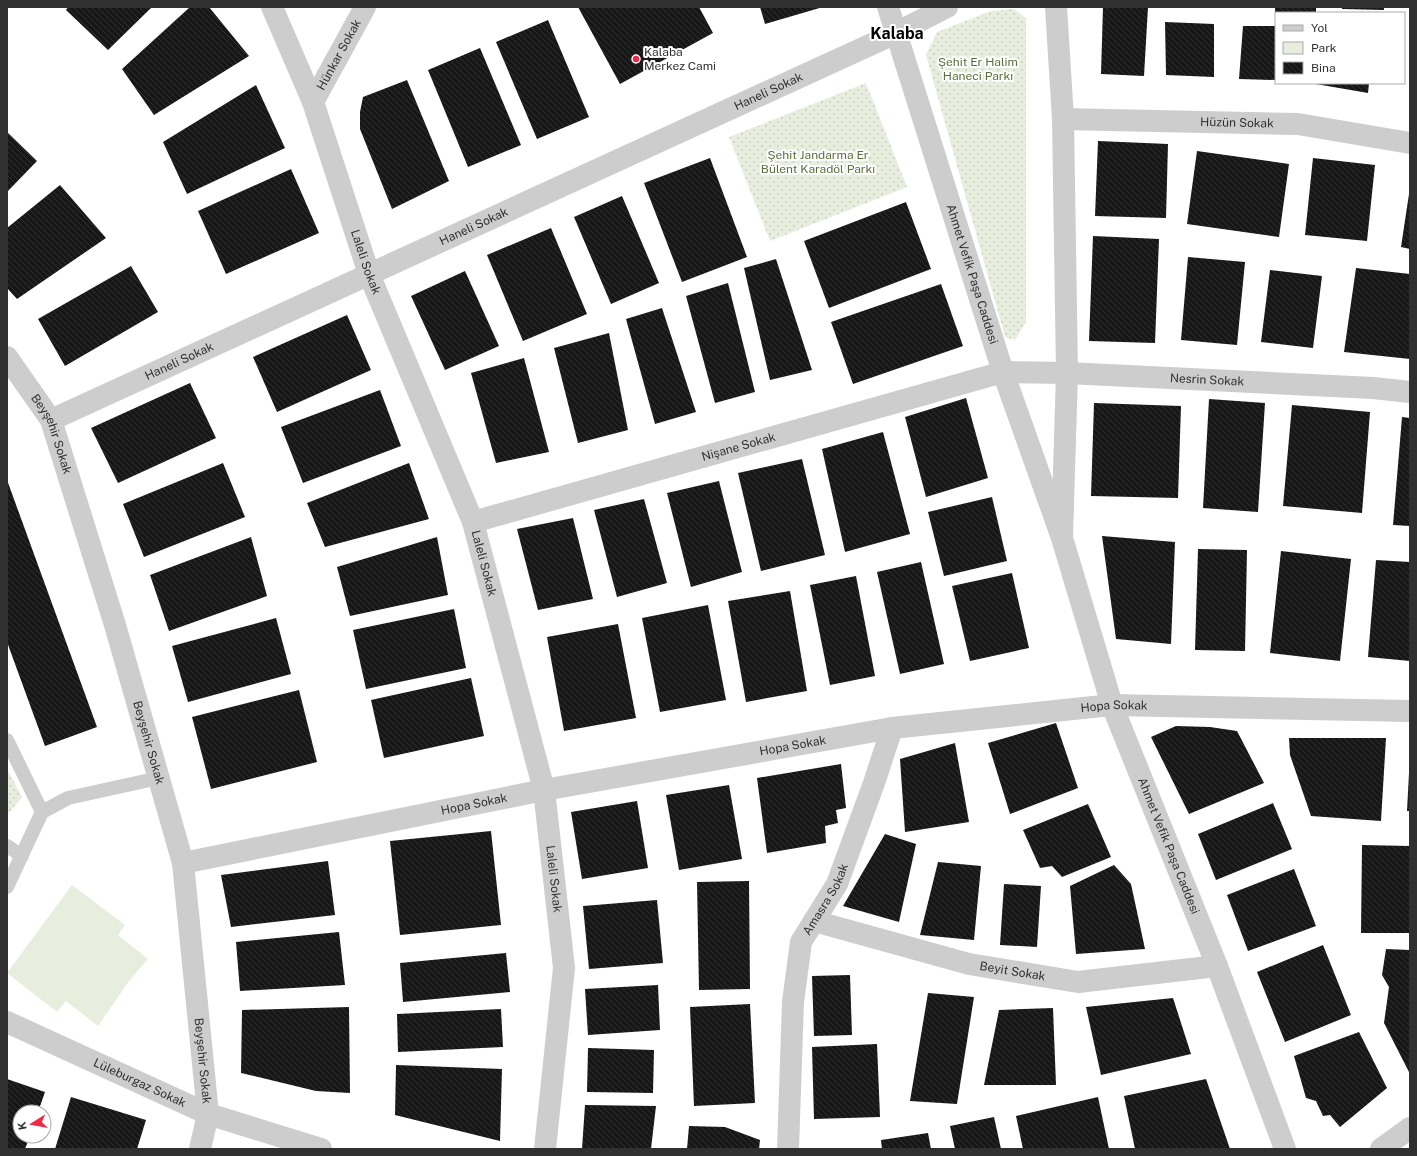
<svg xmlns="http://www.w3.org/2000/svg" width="1417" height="1156" viewBox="0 0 1417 1156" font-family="'Public Sans',sans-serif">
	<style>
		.green { fill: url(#green-dots) }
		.pitch { fill: #e8eede }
		.building { fill: url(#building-back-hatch) }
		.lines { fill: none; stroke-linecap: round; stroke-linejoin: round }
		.service { stroke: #cdcdcd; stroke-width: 14 }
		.minor { stroke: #cdcdcd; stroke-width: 22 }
		.tertiary { stroke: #cdcdcd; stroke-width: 22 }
		.poi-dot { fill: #f12948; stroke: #fff; stroke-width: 1.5 }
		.labels { text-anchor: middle; stroke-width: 4; stroke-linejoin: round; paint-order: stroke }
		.poi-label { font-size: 12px; fill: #303030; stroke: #fff; text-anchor: start }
		.street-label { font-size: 12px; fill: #303030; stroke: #fff }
		.park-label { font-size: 12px; fill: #58703a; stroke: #fff }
		.district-label { font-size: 16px; font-weight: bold; fill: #000; stroke: #fff }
	</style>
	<defs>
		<pattern id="green-dots" width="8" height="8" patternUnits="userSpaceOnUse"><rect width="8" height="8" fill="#e8eede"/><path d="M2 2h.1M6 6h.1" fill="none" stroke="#c7ccbf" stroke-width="1.8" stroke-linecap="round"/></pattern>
		<pattern id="building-back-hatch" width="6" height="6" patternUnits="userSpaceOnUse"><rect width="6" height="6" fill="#171717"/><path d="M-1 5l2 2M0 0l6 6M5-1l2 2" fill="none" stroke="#303030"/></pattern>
	</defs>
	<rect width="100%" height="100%" fill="#fff"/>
	<path class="green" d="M 1014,9 L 1026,18 L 1026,322 L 1015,340 L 1005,337 L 926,55 L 937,32 L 991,11 Z
		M 866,83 L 907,187 L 770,241 L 729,137 Z
		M 7,769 L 22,797 L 7,815 Z"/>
	<path class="pitch" d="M 72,885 L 125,925 L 118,935 L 148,959 L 129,981 L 98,1026 L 66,1001 L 57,1012 L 7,973 Z"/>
	<path class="building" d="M 68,7 L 152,7 L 108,50 L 66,10 Z
		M 190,7 L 209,7 L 249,56 L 154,115 L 122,69 Z
		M 578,7 L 699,7 L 713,33 L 620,84 Z
		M 760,7 L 823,7 L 765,24 Z
		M 1103,7 L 1148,7 L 1144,76 L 1101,74 Z
		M 1275,7 L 1316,7 L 1316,13 L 1275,13 Z
		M 1342,7 L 1384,7 L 1384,10 L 1342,9 Z
		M 548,20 L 589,117 L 537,139 L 496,42 Z
		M 1165,22 L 1214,24 L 1214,77 L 1166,75 Z
		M 1243,26 L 1276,26 L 1276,80 L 1239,79 Z
		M 480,48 L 521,145 L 468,167 L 428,70 Z
		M 407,80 L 449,181 L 392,209 L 360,129 L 360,112 L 363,97 Z
		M 1310,83 L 1369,83 L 1368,93 Z
		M 256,85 L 285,148 L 187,194 L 163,142 Z
		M 7,132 L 37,161 L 7,192 Z
		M 1098,141 L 1168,144 L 1166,218 L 1095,216 Z
		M 1197,151 L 1289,164 L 1279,237 L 1187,224 Z
		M 710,158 L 747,257 L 682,282 L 644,183 Z
		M 1313,158 L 1375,165 L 1367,241 L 1305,235 Z
		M 291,169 L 319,233 L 226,274 L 198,211 Z
		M 60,185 L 106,238 L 17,299 L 7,288 L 7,228 Z
		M 1409,194 L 1410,194 L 1410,249 L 1401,247 Z
		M 622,196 L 659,283 L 611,304 L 574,217 Z
		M 906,202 L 931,269 L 829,308 L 804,241 Z
		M 551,228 L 587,314 L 523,341 L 487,255 Z
		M 1093,236 L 1159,239 L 1155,343 L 1089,341 Z
		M 1188,257 L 1245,262 L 1237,345 L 1181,340 Z
		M 776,259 L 812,370 L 770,380 L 744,268 Z
		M 131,266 L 158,312 L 65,366 L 38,319 Z
		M 1356,268 L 1410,274 L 1410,359 L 1344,352 Z
		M 1270,270 L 1322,276 L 1313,348 L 1261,342 Z
		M 465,271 L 499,346 L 445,370 L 411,296 Z
		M 728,283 L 755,392 L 715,403 L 686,296 Z
		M 941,284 L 963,346 L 853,384 L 831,322 Z
		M 662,308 L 696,412 L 655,424 L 626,319 Z
		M 347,315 L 371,370 L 277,412 L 253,357 Z
		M 609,333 L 628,430 L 578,443 L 554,348 Z
		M 524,358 L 549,452 L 496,463 L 471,373 Z
		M 190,383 L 216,438 L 118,483 L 91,428 Z
		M 380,390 L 401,446 L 303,483 L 281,427 Z
		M 966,398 L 988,478 L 926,497 L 905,417 Z
		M 1209,399 L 1265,403 L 1258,512 L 1203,508 Z
		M 1094,403 L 1181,406 L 1178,498 L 1091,496 Z
		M 1292,405 L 1370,412 L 1362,513 L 1283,506 Z
		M 1402,417 L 1410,418 L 1410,526 L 1393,525 Z
		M 883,432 L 910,534 L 845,552 L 822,449 Z
		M 802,459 L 825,555 L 761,571 L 738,473 Z
		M 223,463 L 245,517 L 144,557 L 123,504 Z
		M 409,463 L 429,519 L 325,547 L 307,503 Z
		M 7,480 L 97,727 L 45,746 L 7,642 Z
		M 719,481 L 742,572 L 691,587 L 667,493 Z
		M 992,497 L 1007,561 L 944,576 L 928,512 Z
		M 644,499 L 667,583 L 617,597 L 594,510 Z
		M 573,518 L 593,599 L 538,610 L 517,529 Z
		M 1102,536 L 1175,542 L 1171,644 L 1116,639 Z
		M 251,537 L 267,596 L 169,631 L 150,575 Z
		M 437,537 L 448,595 L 350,616 L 337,567 Z
		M 1198,549 L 1247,550 L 1245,651 L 1195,650 Z
		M 1281,551 L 1351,559 L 1340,661 L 1270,653 Z
		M 1376,560 L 1410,562 L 1410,661 L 1368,657 Z
		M 921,562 L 944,664 L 900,674 L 877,572 Z
		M 1012,573 L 1029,648 L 970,661 L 952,586 Z
		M 856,576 L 875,676 L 830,685 L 810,585 Z
		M 790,591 L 807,691 L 746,702 L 728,601 Z
		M 708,605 L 726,700 L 660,712 L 642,618 Z
		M 454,609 L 466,668 L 366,689 L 353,630 Z
		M 276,618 L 291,674 L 188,702 L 172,646 Z
		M 618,624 L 636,718 L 564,731 L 547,637 Z
		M 471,678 L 484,736 L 384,758 L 371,700 Z
		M 299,690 L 317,762 L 211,789 L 192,717 Z
		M 1056,723 L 1078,788 L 1010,814 L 988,743 Z
		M 1176,726 L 1210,727 L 1237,731 L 1264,783 L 1189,814 L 1151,737 Z
		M 1289,738 L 1386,738 L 1381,821 L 1311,816 L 1290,755 Z
		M 955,743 L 969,822 L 905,832 L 900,759 Z
		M 841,764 L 846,808 L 836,810 L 838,823 L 825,826 L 826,843 L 767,853 L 757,778 Z
		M 1409,773 L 1410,773 L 1410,811 L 1407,811 Z
		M 729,785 L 742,859 L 679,870 L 666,795 Z
		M 637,801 L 648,868 L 582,879 L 571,812 Z
		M 1273,803 L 1292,849 L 1216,880 L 1198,834 Z
		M 1088,804 L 1111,857 L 1062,877 L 1052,866 L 1040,868 L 1023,830 Z
		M 491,831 L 501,925 L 400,935 L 390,841 Z
		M 885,834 L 916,844 L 899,922 L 843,906 Z
		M 1362,845 L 1410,846 L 1410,933 L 1361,933 Z
		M 328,861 L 335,915 L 231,927 L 221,875 Z
		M 938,862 L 981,866 L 974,940 L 920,935 Z
		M 1114,865 L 1131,884 L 1145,949 L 1076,954 L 1070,886 Z
		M 1294,869 L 1316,926 L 1248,951 L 1227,895 Z
		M 749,881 L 750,989 L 699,990 L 697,882 Z
		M 1004,884 L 1041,886 L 1037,947 L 1000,945 Z
		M 657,900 L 663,963 L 589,969 L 583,906 Z
		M 339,932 L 345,985 L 240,991 L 236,942 Z
		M 1323,945 L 1351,1015 L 1285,1042 L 1257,972 Z
		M 1386,949 L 1410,950 L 1410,1074 L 1384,1023 L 1389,987 L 1382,975 Z
		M 506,953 L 510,992 L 403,1002 L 400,963 Z
		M 850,975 L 852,1035 L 814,1036 L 812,976 Z
		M 658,985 L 660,1030 L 588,1035 L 585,989 Z
		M 928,993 L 974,997 L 957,1104 L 910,1101 Z
		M 1173,998 L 1191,1054 L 1101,1075 L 1086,1007 Z
		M 750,1004 L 755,1103 L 694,1106 L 690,1007 Z
		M 349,1007 L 350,1093 L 316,1091 L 241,1073 L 242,1010 Z
		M 1053,1008 L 1056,1085 L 984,1085 L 999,1010 Z
		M 501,1009 L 503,1047 L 398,1052 L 397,1014 Z
		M 1359,1032 L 1387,1088 L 1340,1127 L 1330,1115 L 1323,1116 L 1316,1101 L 1306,1098 L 1294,1056 Z
		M 877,1044 L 880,1117 L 814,1119 L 812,1047 Z
		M 588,1048 L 654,1050 L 653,1093 L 587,1092 Z
		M 396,1065 L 502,1069 L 500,1141 L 395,1115 Z
		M 7,1079 L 45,1092 L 38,1112 L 20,1112 L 20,1136 L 30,1136 L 25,1149 L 7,1149 Z
		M 1206,1079 L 1230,1149 L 1135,1149 L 1124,1096 Z
		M 71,1097 L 146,1120 L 137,1149 L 55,1149 Z
		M 1098,1097 L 1109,1149 L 1023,1149 L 1016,1116 Z
		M 585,1105 L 656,1106 L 651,1149 L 582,1149 Z
		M 994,1117 L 1001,1149 L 955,1149 L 950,1126 Z
		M 689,1126 L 725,1127 L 760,1140 L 759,1149 L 687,1149 Z
		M 928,1133 L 931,1149 L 882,1149 L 881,1140 Z"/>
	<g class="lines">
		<path class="service" d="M 7,740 L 42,812
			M 7,846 L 22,856
			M 7,887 L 42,812 L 68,798 L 159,778"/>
		<g class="minor">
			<path id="s1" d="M 272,7 L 313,102 L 369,274 L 473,522 L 544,790 L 564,968 L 545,1149"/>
			<path d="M 1056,7 L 1063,119 L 1067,373 L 1062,537"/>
			<path id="s2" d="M 313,102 L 365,7"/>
			<path id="s3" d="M 1063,119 L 1298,124 L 1410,143"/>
			<path id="s4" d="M 7,357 L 51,420 L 115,625 L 183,863 L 208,1114 L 200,1149"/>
			<path id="s5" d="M 51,420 L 896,33 L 947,7"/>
			<path id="s6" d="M 473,522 L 1003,372 L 1067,373 L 1373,388 L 1410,392"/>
			<path id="s7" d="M 183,863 L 544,790 L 892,728 L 1112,705 L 1410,711"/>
			<path id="s8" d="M 814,921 L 969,964 L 1078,982 L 1217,966"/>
			<path id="s9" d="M 7,1022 L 208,1114 L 321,1149"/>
			<path id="s10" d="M 788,1149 L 793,1002 L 801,942 L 837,884 L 874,783 L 892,728"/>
			<path d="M 1381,1149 L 1410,1128"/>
		</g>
		<path class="tertiary" id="s11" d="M 888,7 L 1003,372 L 1062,538 L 1112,705 L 1217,966 L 1285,1149"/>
	</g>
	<circle class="poi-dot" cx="636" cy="59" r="4"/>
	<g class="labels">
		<g class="poi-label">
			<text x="644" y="56">Kalaba<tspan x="644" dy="14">Merkez Cami</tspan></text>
		</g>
		<g class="street-label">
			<text dy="4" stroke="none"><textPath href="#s2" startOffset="54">Hünkar Sokak</textPath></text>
			<text dy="4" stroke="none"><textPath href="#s5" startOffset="789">Haneli Sokak</textPath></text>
			<text dy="4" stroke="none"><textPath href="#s3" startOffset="174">Hüzün Sokak</textPath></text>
			<text dy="4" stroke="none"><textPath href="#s5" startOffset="465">Haneli Sokak</textPath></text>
			<text dy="4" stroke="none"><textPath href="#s1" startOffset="272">Laleli Sokak</textPath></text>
			<text dy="4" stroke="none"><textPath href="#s11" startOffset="280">Ahmet Vefik Paşa Caddesi</textPath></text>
			<text dy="4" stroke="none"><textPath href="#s5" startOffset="141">Haneli Sokak</textPath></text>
			<text dy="4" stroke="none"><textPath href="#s6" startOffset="755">Nesrin Sokak</textPath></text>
			<text dy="4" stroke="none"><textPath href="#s4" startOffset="90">Beyşehir Sokak</textPath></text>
			<text dy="4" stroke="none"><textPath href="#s6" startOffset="276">Nişane Sokak</textPath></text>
			<text dy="4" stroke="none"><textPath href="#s1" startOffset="596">Laleli Sokak</textPath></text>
			<text dy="4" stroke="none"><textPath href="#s7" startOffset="945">Hopa Sokak</textPath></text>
			<text dy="4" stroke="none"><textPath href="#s4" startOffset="414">Beyşehir Sokak</textPath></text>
			<text dy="4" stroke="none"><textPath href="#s7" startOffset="621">Hopa Sokak</textPath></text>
			<text dy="4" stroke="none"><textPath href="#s7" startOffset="297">Hopa Sokak</textPath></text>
			<text dy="4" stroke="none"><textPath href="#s11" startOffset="885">Ahmet Vefik Paşa Caddesi</textPath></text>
			<text dy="4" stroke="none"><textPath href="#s1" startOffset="920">Laleli Sokak</textPath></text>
			<text dy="4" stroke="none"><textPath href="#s10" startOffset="257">Amasra Sokak</textPath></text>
			<text dy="4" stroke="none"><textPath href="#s8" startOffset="205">Beyit Sokak</textPath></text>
			<text dy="4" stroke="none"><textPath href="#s4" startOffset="738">Beyşehir Sokak</textPath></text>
			<text dy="4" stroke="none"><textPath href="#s9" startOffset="146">Lüleburgaz Sokak</textPath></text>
		</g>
		<g class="park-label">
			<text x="978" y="66">Şehit Er Halim<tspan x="978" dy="14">Haneci Parkı</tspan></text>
			<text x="818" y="159">Şehit Jandarma Er<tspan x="818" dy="14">Bülent Karadöl Parkı</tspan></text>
		</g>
		<g class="district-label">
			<text x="897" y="39">Kalaba</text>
		</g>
	</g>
	<rect width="1417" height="1156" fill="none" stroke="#303030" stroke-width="16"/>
	<rect x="1275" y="12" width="130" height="72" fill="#ffffff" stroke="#acacac"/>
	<rect x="1283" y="25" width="20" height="6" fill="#cdcdcd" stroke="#acacac"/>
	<text x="1311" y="32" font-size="12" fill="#303030">Yol</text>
	<rect x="1283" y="42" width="20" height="12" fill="#e8eede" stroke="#acacac"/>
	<text x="1311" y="52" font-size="12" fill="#303030">Park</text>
	<rect x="1283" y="62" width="20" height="12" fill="url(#building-back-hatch)" stroke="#acacac"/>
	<text x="1311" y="72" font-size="12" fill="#303030">Bina</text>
	<g transform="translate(32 1124) rotate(259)"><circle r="19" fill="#ffffff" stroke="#acacac"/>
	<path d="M0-3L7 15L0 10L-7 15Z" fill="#f12948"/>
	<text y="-6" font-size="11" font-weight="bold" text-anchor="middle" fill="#303030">K</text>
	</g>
</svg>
